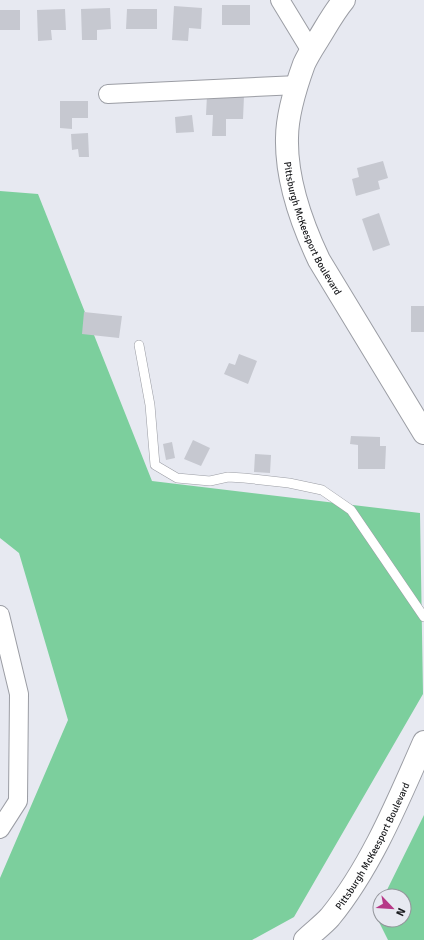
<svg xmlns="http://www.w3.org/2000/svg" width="424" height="940" viewBox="0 0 424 940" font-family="Signika,sans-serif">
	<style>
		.forest { fill: #7ccf9d }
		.building { fill: #c6c8d0 }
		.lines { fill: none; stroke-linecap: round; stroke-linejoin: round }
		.lane-casing { stroke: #9b9da4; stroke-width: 10 }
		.street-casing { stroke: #9b9da4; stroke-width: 20 }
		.secondary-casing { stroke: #9b9da4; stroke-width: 24 }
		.lane { stroke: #fff; stroke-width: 9 }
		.street { stroke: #fff; stroke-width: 18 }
		.secondary { stroke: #fff; stroke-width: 22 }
		.labels { text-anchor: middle; stroke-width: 4; stroke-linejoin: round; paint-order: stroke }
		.street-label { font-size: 10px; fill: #16171a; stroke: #e7e9f1 }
	</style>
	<rect width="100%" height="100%" fill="#e7e9f1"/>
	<path class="forest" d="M 0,191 L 38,194 L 152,481 L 420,513 L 423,694 L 294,917 L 252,940 L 0,940 L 0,878 L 68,720 L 19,553 L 0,538 Z
		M 424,815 L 424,940 L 388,940 L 375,914 L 380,904 L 380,920 L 404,920 L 404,896 L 384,896 Z"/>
	<path class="building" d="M 222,5 L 250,5 L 250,25 L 222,25 Z
		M 174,6 L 202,8 L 201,29 L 189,28 L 188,41 L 172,40 Z
		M 110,8 L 111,29 L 97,30 L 97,40 L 82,40 L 81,9 Z
		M 65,9 L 66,30 L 51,30 L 52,40 L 38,41 L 37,10 Z
		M 127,9 L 157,9 L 157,29 L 126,29 Z
		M 0,10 L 20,10 L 20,30 L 0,30 Z
		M 207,95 L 244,96 L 243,119 L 226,119 L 226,136 L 212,136 L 213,115 L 206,115 Z
		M 60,101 L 88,101 L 88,118 L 72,118 L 72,129 L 60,128 Z
		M 192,115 L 194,132 L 176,133 L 175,117 Z
		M 88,133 L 89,157 L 79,157 L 78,149 L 72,150 L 71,134 Z
		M 383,161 L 388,178 L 378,181 L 380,189 L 356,196 L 352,179 L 359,177 L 357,168 Z
		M 379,213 L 390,245 L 373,251 L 362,219 Z
		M 411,306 L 424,306 L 424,332 L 411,332 Z
		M 84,312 L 122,316 L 119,338 L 82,334 Z
		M 239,354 L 257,361 L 248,384 L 224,374 L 229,363 L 235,365 Z
		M 351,436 L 380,437 L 380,446 L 386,446 L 385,469 L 358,469 L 358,445 L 350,444 Z
		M 193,440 L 210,448 L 201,466 L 184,459 Z
		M 172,442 L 175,458 L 166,460 L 163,444 Z
		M 255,454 L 271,455 L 270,473 L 254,472 Z"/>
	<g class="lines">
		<defs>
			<path id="lane" d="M 139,345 L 150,405 L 155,465 L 177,478 L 210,481 L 228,477 L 244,478 L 289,483 L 322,490 L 351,510 L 424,617"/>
			<path id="street" d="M 280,0 L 311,51
				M 108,94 L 298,85
				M 0,615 L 19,694 L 18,801 L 0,829"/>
			<g id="secondary">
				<path id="s1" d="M 344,0 C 334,12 327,25 319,38 C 314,46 308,55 304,64 C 296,86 287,115 287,138 C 286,180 301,222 319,260 L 424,433"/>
				<path id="s2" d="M 305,940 C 313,932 323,925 330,917 C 371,867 398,801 424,742"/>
			</g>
		</defs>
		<use href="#lane" class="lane-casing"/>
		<use href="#street" class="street-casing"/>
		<use href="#secondary" class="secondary-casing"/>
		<use href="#lane" class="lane"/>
		<use href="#street" class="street"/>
		<use href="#secondary" class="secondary"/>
	</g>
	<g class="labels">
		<g class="street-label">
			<text dy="4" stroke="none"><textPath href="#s1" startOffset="247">Pittsburgh McKeesport Boulevard</textPath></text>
			<text dy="4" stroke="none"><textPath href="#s2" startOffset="117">Pittsburgh McKeesport Boulevard</textPath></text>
		</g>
	</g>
	<g transform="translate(392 908) rotate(115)"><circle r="19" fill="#e7e9f1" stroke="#93959b"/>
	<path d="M0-3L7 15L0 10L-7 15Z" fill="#b63987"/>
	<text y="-6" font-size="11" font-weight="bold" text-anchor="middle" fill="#16171a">N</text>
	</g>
</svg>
